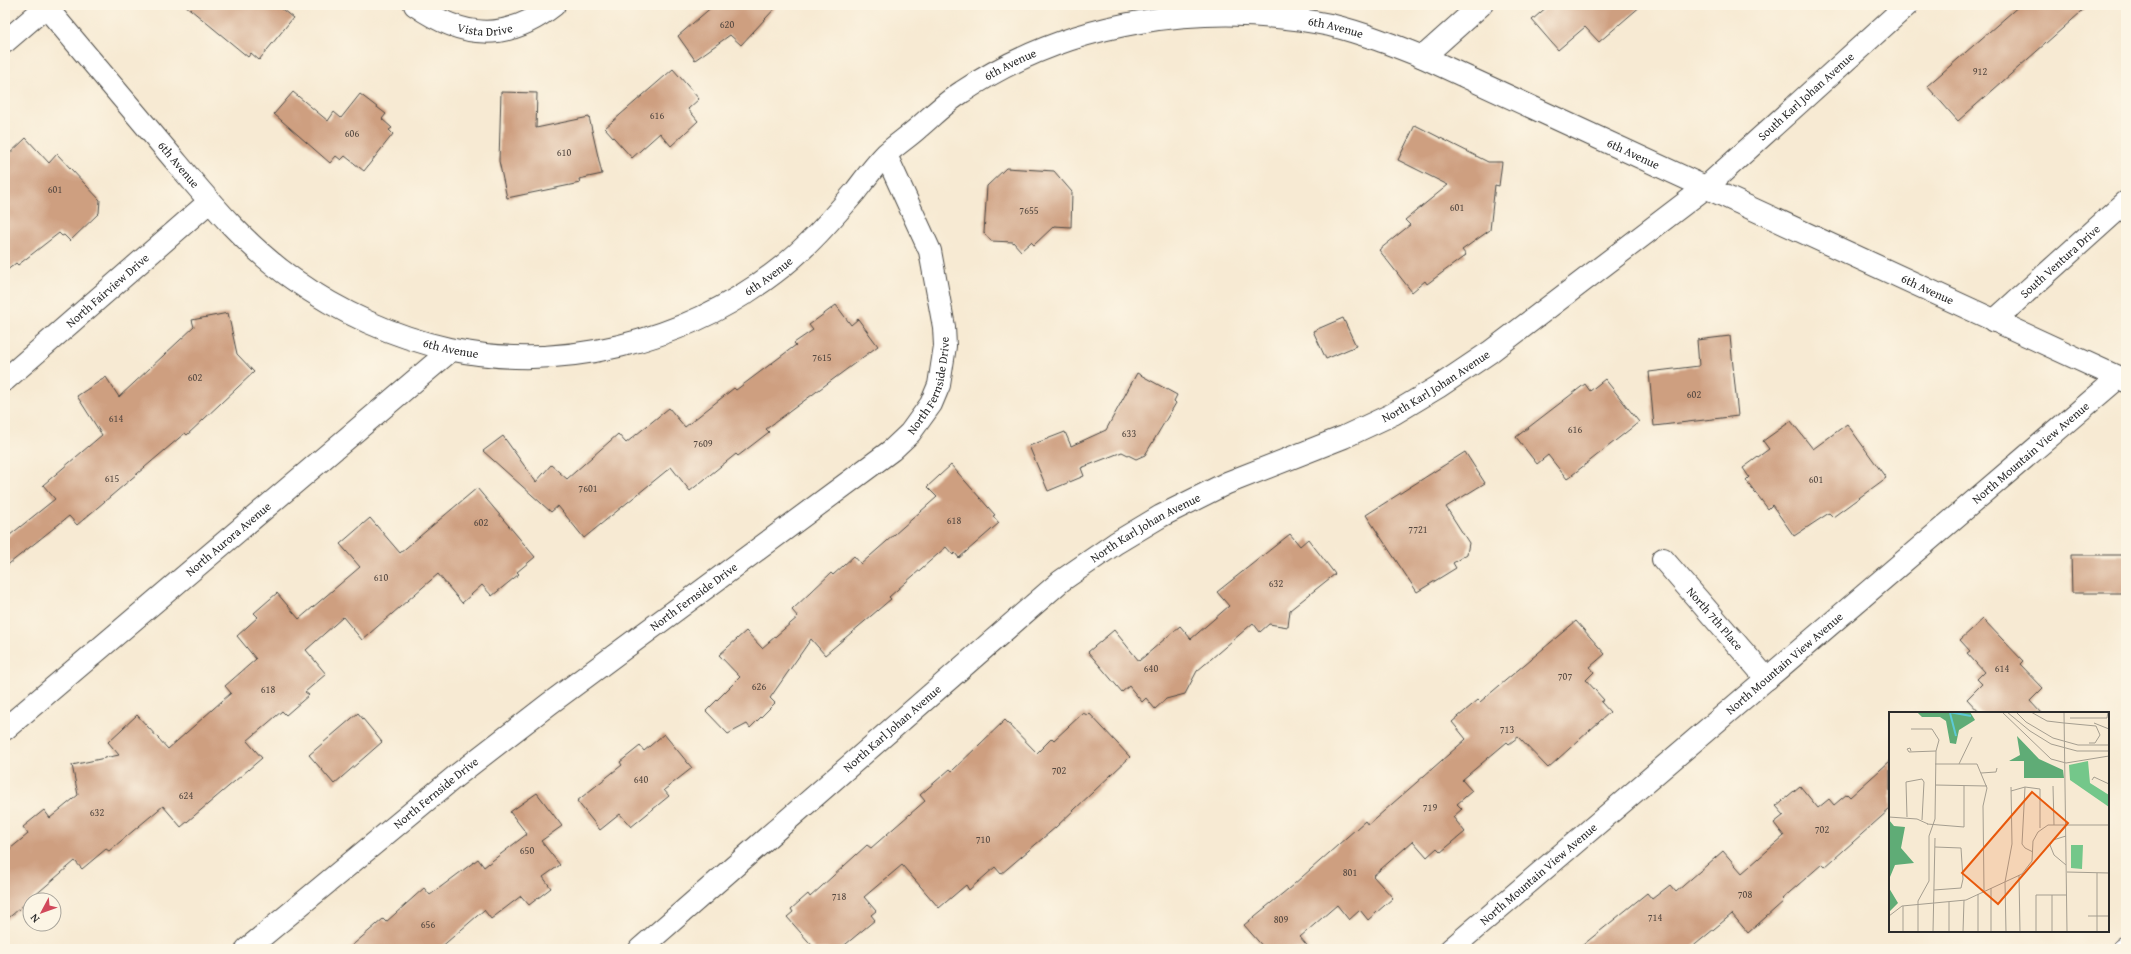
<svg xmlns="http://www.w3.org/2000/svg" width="2131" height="954" viewBox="0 0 2131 954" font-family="'Gentium Book Plus',serif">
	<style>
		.building { fill: #ce9f80 }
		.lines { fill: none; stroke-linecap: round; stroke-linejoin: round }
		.minor-casing { stroke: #4a4844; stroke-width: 24 }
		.tertiary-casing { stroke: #4a4844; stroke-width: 24 }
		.primary-casing { stroke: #4a4844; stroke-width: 24 }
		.minor { stroke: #fff; stroke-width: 22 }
		.tertiary { stroke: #fff; stroke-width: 22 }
		.primary { stroke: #fff; stroke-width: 22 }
		.labels { text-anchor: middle; stroke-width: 3; stroke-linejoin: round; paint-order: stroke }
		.number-label { font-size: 10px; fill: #544840 }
		.street-label { font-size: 12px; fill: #2b2b2b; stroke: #fcf5e5 }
		.inset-river { fill: none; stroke: #5dc9d6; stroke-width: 2 }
		.inset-road { fill: none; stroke: #a59e90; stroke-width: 1 }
		.view { fill: #e8590c; fill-opacity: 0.15; stroke: #e8590c; stroke-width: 2 }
		.inset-edge { fill: none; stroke: #2b2b2b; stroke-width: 2 }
	</style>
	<rect width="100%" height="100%" fill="#fcf5e5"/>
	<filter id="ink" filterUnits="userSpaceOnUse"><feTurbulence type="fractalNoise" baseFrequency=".025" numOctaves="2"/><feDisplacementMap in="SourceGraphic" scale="8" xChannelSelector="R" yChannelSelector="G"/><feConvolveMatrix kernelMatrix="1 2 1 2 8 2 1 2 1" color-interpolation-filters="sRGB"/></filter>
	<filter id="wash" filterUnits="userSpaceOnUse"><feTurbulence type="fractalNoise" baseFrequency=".012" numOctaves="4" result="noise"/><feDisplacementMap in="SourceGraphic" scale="16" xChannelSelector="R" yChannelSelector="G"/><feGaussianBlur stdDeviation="0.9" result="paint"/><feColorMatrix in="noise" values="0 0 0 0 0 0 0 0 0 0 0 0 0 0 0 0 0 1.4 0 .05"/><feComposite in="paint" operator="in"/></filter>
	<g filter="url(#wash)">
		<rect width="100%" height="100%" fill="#f7ead3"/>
		<g id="blocks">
			<path class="building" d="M 185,5 L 277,5 L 293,18 L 259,60 L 251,53 L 248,57 Z
				M 714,5 L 778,5 L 741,45 L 730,35 L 695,60 L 678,36 Z
				M 1549,5 L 1642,5 L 1599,42 L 1585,27 L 1558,50 L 1532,20 Z
				M 2020,5 L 2089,5 L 1958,121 L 1927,86 Z
				M 673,69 L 699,99 L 688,109 L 698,121 L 671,146 L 660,133 L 632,158 L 605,128 Z
				M 293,92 L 328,121 L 334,112 L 341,118 L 360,94 L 386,114 L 382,119 L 392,128 L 389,130 L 393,134 L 364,171 L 345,156 L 341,160 L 336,156 L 330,163 L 274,114 Z
				M 501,92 L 537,93 L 536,128 L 589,117 L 602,174 L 579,179 L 580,183 L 507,198 L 499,161 Z
				M 1415,125 L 1488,162 L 1502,162 L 1499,186 L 1495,185 L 1490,230 L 1462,250 L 1466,255 L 1427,284 L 1425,281 L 1412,292 L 1379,250 L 1410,225 L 1405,220 L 1448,185 L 1398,160 Z
				M 26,138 L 49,163 L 57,154 L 100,200 L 99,213 L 70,241 L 64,235 L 62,236 L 59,233 L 18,265 L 16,263 L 5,272 L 5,158 Z
				M 1006,168 L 1054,171 L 1072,192 L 1071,227 L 1054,226 L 1034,245 L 1031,242 L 1021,251 L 1013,242 L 991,241 L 984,233 L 987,186 Z
				M 836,305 L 851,325 L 858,319 L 878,346 L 766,429 L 769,432 L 738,456 L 736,454 L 690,491 L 671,467 L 584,538 L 558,506 L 551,512 L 483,451 L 503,436 L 536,482 L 551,465 L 567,479 L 618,434 L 626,443 L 669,408 L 685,427 L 734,388 L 736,390 L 796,345 L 794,343 L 813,330 L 809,325 Z
				M 228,313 L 237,354 L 254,372 L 187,435 L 185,433 L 77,525 L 69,516 L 5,567 L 5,539 L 55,499 L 43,485 L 102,435 L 77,396 L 106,377 L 119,397 L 194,327 L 192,320 Z
				M 1343,318 L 1356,346 L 1326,359 L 1313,331 Z
				M 1730,336 L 1738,416 L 1654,426 L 1649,372 L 1699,366 L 1697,340 Z
				M 1137,373 L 1177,395 L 1174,401 L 1176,403 L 1145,455 L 1136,459 L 1122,452 L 1081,468 L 1084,476 L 1048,491 L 1029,446 L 1065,432 L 1071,446 L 1106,430 Z
				M 1605,379 L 1639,422 L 1567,479 L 1548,455 L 1537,464 L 1516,437 L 1585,384 L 1590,391 Z
				M 1791,421 L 1813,449 L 1847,424 L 1886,478 L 1833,517 L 1829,513 L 1794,536 L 1772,505 L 1768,509 L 1746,480 L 1749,477 L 1743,468 L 1769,449 L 1763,441 Z
				M 1465,452 L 1485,483 L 1446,507 L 1469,543 L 1467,554 L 1453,563 L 1456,568 L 1417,592 L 1366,515 Z
				M 951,465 L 995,515 L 993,516 L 999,523 L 959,558 L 955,553 L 953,555 L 946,547 L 889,597 L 891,599 L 825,655 L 811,639 L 770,698 L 775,703 L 750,728 L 747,724 L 728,734 L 706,711 L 740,677 L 719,655 L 746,631 L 762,648 L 798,617 L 792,610 L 831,573 L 833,575 L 854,556 L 861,564 L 937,497 L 927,487 Z
				M 477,488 L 535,557 L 517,572 L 519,574 L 492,596 L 482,585 L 462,603 L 438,574 L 362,640 L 343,617 L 306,650 L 326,674 L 305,692 L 309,695 L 286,715 L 282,711 L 247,741 L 262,758 L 181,827 L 163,806 L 109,851 L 106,849 L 82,869 L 75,861 L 5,921 L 5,853 L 28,834 L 23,827 L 44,810 L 50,818 L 78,795 L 72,765 L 119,755 L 108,742 L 137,715 L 168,749 L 231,693 L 225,686 L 256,659 L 237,636 L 258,617 L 254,613 L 277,593 L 299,619 L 360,567 L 340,544 L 370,518 L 400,553 Z
				M 1290,534 L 1300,546 L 1308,539 L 1335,574 L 1290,610 L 1288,627 L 1269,624 L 1260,632 L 1253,623 L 1197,671 L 1185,694 L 1166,699 L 1155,709 L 1146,698 L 1142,702 L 1129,686 L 1122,692 L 1088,652 L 1114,630 L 1139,661 L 1180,626 L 1191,639 L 1229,606 L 1217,592 Z
				M 2071,555 L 2126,555 L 2126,593 L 2072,593 Z
				M 1983,619 L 2023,661 L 2020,664 L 2043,688 L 2030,701 L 2041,713 L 1980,713 L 1967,699 L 1982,684 L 1977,679 L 1984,672 L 1967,653 L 1970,651 L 1960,640 Z
				M 1576,621 L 1605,654 L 1590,667 L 1594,672 L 1586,680 L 1604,700 L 1601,702 L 1610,712 L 1548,768 L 1518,737 L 1509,744 L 1507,742 L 1462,780 L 1472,791 L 1457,804 L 1462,809 L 1453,817 L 1465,832 L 1441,852 L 1437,848 L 1427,857 L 1413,841 L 1373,876 L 1393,898 L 1368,920 L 1360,910 L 1349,920 L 1337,905 L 1300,937 L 1310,949 L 1265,949 L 1244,925 L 1293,885 L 1365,821 L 1368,825 L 1465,740 L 1466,739 L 1452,722 L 1478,700 L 1480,702 Z
				M 358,713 L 382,742 L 334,784 L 309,755 Z
				M 1083,713 L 1087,715 L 1089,713 L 1130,757 L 1056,827 L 1001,874 L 995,867 L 969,890 L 966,885 L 939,908 L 902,865 L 864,897 L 876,911 L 871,915 L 875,920 L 840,949 L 815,949 L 787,917 L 793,912 L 791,909 L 808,894 L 810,897 L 867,845 L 871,848 L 925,801 L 920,795 L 950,769 L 952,771 L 1005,720 L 1037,753 L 1052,738 L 1054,740 Z
				M 664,734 L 692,768 L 664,790 L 669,796 L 631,827 L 620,814 L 600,830 L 577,801 L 622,765 L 620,762 L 640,746 L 644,751 Z
				M 1890,761 L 1890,809 L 1825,867 L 1822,864 L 1782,899 L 1784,901 L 1748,933 L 1732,914 L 1690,949 L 1578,949 L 1647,893 L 1652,899 L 1670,885 L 1676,892 L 1723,851 L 1742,873 L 1784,836 L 1774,823 L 1784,815 L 1776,806 L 1800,786 L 1818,808 L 1829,799 L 1834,805 L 1847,794 L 1850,797 Z
				M 537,793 L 562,826 L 541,841 L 560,865 L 543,877 L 551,888 L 529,905 L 521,896 L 491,919 L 484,910 L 439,949 L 348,949 L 383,919 L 386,922 L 424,888 L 430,895 L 478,859 L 484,867 L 527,834 L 510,812 Z"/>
		</g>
	</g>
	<g filter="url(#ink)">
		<use href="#blocks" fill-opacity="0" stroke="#4a4844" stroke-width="1"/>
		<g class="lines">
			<defs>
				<g id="minor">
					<path id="s1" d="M 415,5 C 463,39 507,42 554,5"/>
					<path d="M 1423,57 L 1481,5"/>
					<path id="s2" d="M 1994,321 L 2126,202"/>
					<path id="s3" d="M 5,380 L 209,202"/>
					<path id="s4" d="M 1663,559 L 1767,679"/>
					<path id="s5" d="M 5,729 L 451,350"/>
					<path id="s6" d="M 247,949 L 456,776 L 549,704 L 892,450 L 910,433 L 931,404 L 939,385 L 945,346 L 944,327 L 930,251 L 886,155"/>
					<path id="s7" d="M 640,949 L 1061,581 L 1116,543 L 1161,516 L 1227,483 L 1344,437 L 1393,414 L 1438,387 L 1490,352 L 1705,188 L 1907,5"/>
					<path id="s8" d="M 1451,949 L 2118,378"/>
					<path d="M 2123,949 L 2126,947"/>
				</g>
				<g id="tertiary">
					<path id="s9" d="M 46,7 C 86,55 127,103 167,151 C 205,196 244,245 293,279 C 339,312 394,337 449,349 C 561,373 684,342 774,273 C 805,250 830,221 855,192 C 865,179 875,165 886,154 C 896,145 908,137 918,128 C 932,116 946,102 962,92 C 1069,20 1205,0 1330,25 C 1363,33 1393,45 1423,57 L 2126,381"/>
				</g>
				<path id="primary" d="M 5,42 L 48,5"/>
			</defs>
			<use href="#minor" class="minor-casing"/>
			<use href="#tertiary" class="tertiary-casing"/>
			<use href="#primary" class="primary-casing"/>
			<use href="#minor" class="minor"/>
			<use href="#tertiary" class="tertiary"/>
			<use href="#primary" class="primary"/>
		</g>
	</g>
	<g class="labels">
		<g class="number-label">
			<text x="727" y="28">620</text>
			<text x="1980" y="75">912</text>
			<text x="657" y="119">616</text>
			<text x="352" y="137">606</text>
			<text x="564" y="156">610</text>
			<text x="55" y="193">601</text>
			<text x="1457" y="211">601</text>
			<text x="1029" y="214">7655</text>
			<text x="822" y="361">7615</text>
			<text x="195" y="381">602</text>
			<text x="1694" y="398">602</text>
			<text x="116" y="422">614</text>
			<text x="1575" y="433">616</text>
			<text x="1129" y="437">633</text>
			<text x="703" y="447">7609</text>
			<text x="112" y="482">615</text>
			<text x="1816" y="483">601</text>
			<text x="588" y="492">7601</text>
			<text x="954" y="524">618</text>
			<text x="481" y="526">602</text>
			<text x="1418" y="533">7721</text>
			<text x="381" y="581">610</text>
			<text x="1276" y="587">632</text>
			<text x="1151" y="672">640</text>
			<text x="2002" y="672">614</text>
			<text x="1565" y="680">707</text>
			<text x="759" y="690">626</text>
			<text x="268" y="693">618</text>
			<text x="1507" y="733">713</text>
			<text x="1059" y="774">702</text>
			<text x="641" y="783">640</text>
			<text x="186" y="799">624</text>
			<text x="1430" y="811">719</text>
			<text x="97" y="816">632</text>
			<text x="1822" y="833">702</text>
			<text x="983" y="843">710</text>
			<text x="527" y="854">650</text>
			<text x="1350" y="876">801</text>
			<text x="1745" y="898">708</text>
			<text x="839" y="900">718</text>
			<text x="1655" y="921">714</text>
			<text x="1281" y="923">809</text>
			<text x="428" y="928">656</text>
		</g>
		<g class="street-label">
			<text dy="4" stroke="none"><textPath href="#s1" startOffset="76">Vista Drive</textPath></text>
			<text dy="4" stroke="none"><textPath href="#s9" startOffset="1536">6th Avenue</textPath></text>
			<text dy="4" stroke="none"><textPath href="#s9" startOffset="1202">6th Avenue</textPath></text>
			<text dy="4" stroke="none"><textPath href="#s7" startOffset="1454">South Karl Johan Avenue</textPath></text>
			<text dy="4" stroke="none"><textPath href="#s9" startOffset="1860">6th Avenue</textPath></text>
			<text dy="4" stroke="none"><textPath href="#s9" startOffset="206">6th Avenue</textPath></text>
			<text dy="4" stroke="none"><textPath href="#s2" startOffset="89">South Ventura Drive</textPath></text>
			<text dy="4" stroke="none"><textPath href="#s9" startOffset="878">6th Avenue</textPath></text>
			<text dy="4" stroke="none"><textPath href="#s9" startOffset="2184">6th Avenue</textPath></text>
			<text dy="4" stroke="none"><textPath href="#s3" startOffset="136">North Fairview Drive</textPath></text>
			<text dy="4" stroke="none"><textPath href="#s9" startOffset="542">6th Avenue</textPath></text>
			<text dy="4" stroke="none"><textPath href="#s6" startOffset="893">North Fernside Drive</textPath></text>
			<text dy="4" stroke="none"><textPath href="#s7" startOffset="983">North Karl Johan Avenue</textPath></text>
			<text dy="4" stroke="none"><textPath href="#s8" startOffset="763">North Mountain View Avenue</textPath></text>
			<text dy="4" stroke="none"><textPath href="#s7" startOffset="659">North Karl Johan Avenue</textPath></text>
			<text dy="4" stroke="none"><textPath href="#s5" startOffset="293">North Aurora Avenue</textPath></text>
			<text dy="4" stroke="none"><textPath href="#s6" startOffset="569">North Fernside Drive</textPath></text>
			<text dy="4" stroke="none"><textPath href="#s4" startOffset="79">North 7th Place</textPath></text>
			<text dy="4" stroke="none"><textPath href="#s8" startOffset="439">North Mountain View Avenue</textPath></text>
			<text dy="4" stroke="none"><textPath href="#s7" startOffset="335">North Karl Johan Avenue</textPath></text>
			<text dy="4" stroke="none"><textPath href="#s6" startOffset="245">North Fernside Drive</textPath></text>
			<text dy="4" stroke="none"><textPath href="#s8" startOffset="115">North Mountain View Avenue</textPath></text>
		</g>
	</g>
	<g transform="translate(1889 712)">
		<rect width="220" height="220" fill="#f7ead3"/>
		<path d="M 199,49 L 201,71 L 220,83 L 220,95 L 181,68 L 180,53 ZM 182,133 L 194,133 L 193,157 L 182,156 Z" fill="#74c78a"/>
		<path d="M 28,0 L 81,0 L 86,8 L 70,18 L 67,32 L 61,31 L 57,9 L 51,5 L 33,5 ZM 128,24 L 150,47 L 174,58 L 175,66 L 135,66 L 135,49 L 120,49 L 131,43 ZM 0,108 L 5,114 L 16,115 L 12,136 L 25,151 L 6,153 L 1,165 L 0,176 L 9,191 L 0,200 Z" fill="#5fac76"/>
		<path class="inset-river" d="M 60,0 L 82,4M 61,1 L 67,24"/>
		<path class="inset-road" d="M 113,0 L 162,47 L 177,51 L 220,44M 118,0 L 141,19 L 162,32 L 188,39 L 220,39M 127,0 L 137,10 L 164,26 L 189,33 L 220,33M 142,0 L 158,9 L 175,11M 175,0 L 178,220M 181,6 L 218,6 L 219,0M 175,11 L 207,14 L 211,23 L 206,31 L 200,31M 205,11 L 220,17M 22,17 L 43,17 L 50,28 L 47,39 L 46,107 L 40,124 L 40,169 L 29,189 L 29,220M 22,39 L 21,36 L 18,37 L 20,40 L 47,39M 46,52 L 88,52M 70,52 L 83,25M 88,52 L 98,76 L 94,94 L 95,179M 92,61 L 107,60 L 108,56M 203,68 L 205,65 L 220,72M 46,73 L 98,74M 164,74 L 165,113M 136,75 L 133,132 L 136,136 L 144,140M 122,79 L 136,75 L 151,77 L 151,116M 0,105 L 28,107 L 39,112M 18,105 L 17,70 L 33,67 L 35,70 L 33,108M 38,112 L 75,115 L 75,74M 178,113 L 220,113M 177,153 L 165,143 L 161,133 L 164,128 L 177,124M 178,160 L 220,161M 208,161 L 208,220M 130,163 L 131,220M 102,176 L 102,220M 45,178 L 72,176 L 74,167 L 72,136 L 46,135M 14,194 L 14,220M 0,204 L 13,194 L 77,188 L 133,162 L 143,149 L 144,129 L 149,120 L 159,113 L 177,113M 199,204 L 220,204M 44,220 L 46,126M 60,220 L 60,190M 74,220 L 75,188M 89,220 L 89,182M 117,220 L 116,170 L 123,132 L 122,75M 147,220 L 147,183 L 177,183M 163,220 L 163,183"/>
		<path class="view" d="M 143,80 L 179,111 L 109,192 L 73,161 Z"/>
		<rect width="220" height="220" class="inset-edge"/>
	</g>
	<rect width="2131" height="954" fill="none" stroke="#fcf5e5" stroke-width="20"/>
	<g transform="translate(42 912) rotate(229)"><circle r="19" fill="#fcf5e5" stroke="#a8a49b"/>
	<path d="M0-3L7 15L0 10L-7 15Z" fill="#d1495b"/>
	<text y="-6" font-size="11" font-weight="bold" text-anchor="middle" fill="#2b2b2b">N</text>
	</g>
</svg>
